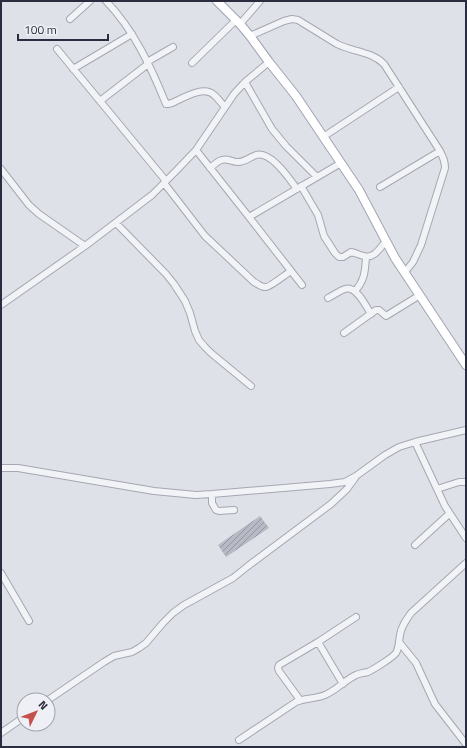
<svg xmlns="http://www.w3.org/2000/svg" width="467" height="748" viewBox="0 0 467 748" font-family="'Titillium Web',sans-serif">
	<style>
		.building { fill: url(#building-hatch) }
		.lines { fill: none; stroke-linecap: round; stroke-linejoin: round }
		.minor-casing { stroke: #a5a7b2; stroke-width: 8 }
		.major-casing { stroke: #a0a4b2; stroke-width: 10 }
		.minor { stroke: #f2f3f6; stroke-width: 6 }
		.major { stroke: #fff; stroke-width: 8 }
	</style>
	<defs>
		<pattern id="building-hatch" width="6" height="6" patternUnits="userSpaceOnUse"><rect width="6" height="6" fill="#b7bac4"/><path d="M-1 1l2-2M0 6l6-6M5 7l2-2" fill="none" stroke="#9598a1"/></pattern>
	</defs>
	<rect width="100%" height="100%" fill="#dfe1e8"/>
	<path class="building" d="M 260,516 L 269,528 L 226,557 L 218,545 Z"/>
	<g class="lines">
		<defs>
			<path id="minor" d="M 106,1 C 134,30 151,67 166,104 L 168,104 L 172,103 C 183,98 204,85 214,95 C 218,98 221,103 225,107
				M 70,19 L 90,1
				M 240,24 L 260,1
				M 250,36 L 284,21 L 292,19 L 298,20 L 337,44 C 353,52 371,51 384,64 L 440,151 C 443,157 445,161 445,168 L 421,245 L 413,262 L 405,272
				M 57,49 L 166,181
				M 147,62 L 173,47
				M 192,63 L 236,20
				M 73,69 L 132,34
				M 245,82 L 272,129 L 286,146 L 317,177
				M 100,101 L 148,64
				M 323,137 L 399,87
				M 196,150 L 249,217 L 302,285
				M 210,168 C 217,162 221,158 229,160 C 232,161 235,162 238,162 C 245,162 250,157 256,155 C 271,151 289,178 297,189
				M 1,169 L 29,205 L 39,214 L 85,246
				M 164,183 L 205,236 L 254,282 C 258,284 262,288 266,287 C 270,287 286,274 291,271
				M 301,186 L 318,215 L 324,236 L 335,253 L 339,257 L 343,257 L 351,252 C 356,253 359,255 364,256 C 374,259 380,248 386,241
				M 380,187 L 440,151
				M 249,217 L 341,163
				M 116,223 L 166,274 L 174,284 L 185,301 L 190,313 L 195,331 L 199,340 L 205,347 L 211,353 L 251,386
				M 355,291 C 365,280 365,271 366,257
				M 328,298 C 334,295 339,291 345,289 C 356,285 366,306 371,314
				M 1,305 L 85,246 L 152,195 L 175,172 L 196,150 L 234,94 L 245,82 L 269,62
				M 344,333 L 376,310 L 379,310 L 386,316 L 420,295
				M 415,442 L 445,506 L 466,538
				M 1,468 L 18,468 L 154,491 L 196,495 L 212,494 L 330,484 L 345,482 L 356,476 L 385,455 L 399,447 L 415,442 L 466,430
				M 437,489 L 459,482 L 466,482
				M 212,494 L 212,503 L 216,510 L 219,511 L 234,510
				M 415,545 L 449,514
				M 1,573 L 29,621
				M 318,642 L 343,684
				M 399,642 L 416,663 L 435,704 L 466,744
				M 48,700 L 104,662 L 114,656 L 132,652 L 139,648 L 146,643 L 163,623 L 173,613 L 184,605 L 233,578 L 248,566 L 331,504 L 347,489 L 355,478
				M 300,700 L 279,671 L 278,668 L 279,665 L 318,642 L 356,617
				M 1,733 L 24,717
				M 239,740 L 296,702 C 304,698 315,699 325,695 C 337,690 345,680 356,675 C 360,673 364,673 368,672 C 374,669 392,658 396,653 C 399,648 399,641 400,635 C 401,627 406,620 411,613 L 466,563"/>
			<path id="major" d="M 217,1 L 240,24 L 250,36 L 269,62 L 296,96 L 359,190 L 395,258 L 466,365"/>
		</defs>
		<use href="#minor" class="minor-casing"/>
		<use href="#major" class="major-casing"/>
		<use href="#minor" class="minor"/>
		<use href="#major" class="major"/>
	</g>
	<rect width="467" height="748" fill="none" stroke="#292d3e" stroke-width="4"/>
	<g transform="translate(36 712) rotate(47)"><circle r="19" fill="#eff0f5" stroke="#a0a2ac"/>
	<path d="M0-3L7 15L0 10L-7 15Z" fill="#c4514d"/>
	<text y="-6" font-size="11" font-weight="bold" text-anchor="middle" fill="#292d3e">N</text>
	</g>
	<path d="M18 34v6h90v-6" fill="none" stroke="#292d3e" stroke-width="2"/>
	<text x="24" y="34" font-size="12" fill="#292d3e" stroke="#eff0f5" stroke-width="3" paint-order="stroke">100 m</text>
</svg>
